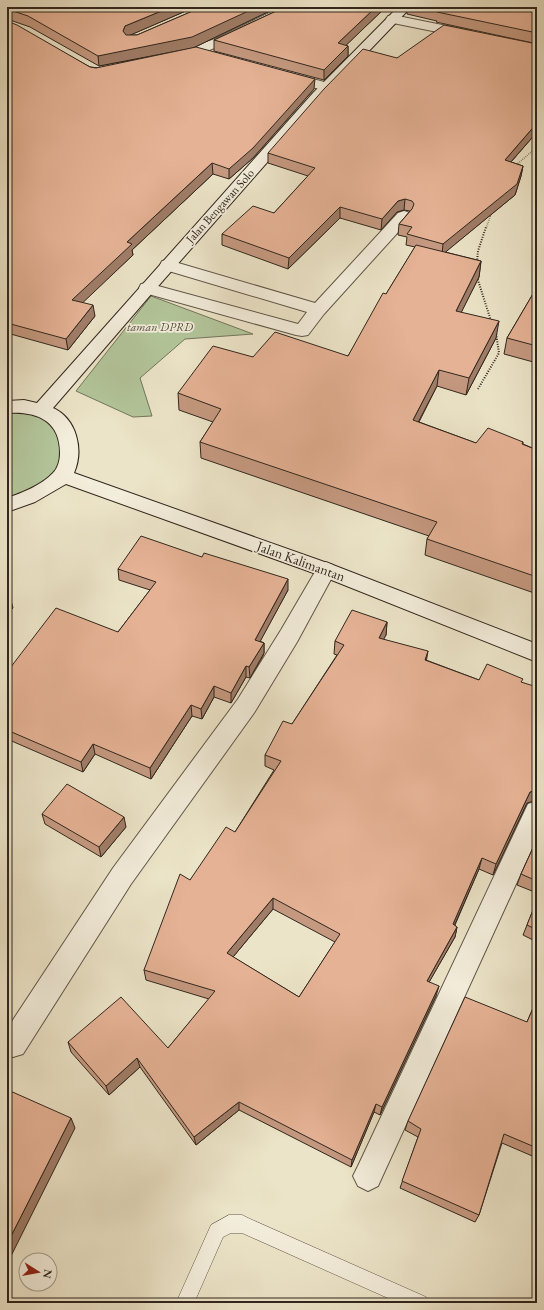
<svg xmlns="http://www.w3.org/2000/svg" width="544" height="1310" viewBox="0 0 544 1310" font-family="'EB Garamond',serif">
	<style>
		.green { fill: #b3c59a; stroke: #72765c }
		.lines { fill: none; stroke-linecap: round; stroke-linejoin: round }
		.service-casing { stroke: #605648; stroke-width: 1 }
		.minor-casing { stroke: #605648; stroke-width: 2 }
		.secondary-casing { stroke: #31261d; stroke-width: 2 }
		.path-far1 { stroke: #31261d; stroke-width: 1.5; stroke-dasharray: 0.5 1.5; stroke-linecap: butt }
		.path { stroke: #31261d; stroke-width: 2; stroke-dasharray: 1 1.5; stroke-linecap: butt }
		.service { fill: #f3eddb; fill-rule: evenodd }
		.minor { fill: #f3eddb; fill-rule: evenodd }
		.secondary { fill: #f3eddb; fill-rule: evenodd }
		.wall { fill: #c59980; stroke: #31261d; fill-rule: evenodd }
		.shaded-wall { fill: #a07d68; stroke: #31261d }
		.building { fill: #e5b295; stroke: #31261d; fill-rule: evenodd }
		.labels { text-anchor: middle; stroke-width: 3.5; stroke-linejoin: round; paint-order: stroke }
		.far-street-label { font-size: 12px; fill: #31261d; stroke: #f3eddb }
		.far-park-label { font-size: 12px; font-style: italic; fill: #524e3c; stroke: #f3eddb }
		.street-label { font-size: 14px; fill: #31261d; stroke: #f3eddb }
	</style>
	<rect width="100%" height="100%" fill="#ece4c8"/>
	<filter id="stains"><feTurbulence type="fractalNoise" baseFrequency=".005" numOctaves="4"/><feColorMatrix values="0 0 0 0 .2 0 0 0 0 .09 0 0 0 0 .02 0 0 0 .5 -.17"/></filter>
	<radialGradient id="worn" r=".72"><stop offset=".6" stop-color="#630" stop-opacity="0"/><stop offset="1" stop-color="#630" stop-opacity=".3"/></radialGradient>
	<path class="green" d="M 151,296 L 253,334 L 185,339 L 140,378 L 152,416 L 133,417 L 76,391 Z
		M 7,407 L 56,418 L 63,476 L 7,505 Z"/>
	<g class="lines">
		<defs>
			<path id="service" d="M 229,1215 L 242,1215 L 248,1218 L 426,1297 L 429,1303 L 399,1303 L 242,1233 L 231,1233 L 223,1237 L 194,1303 L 176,1303 L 211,1225 Z"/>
			<path id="minor" d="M 282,7 L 298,7 L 297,10 C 257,30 218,50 174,61 L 169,60 L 167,57 L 169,54 L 215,39 Z
				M 393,15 L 467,30 L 472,31 L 474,34 L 472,37 L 467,38 L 388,22 L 386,19 L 388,16 Z
				M 286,72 L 332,84 L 334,87 L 332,90 L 327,91 L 281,79 L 279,76 L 281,73 Z
				M 404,211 L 410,213 L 412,216 L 410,219 L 324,314 L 308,335 L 302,336 L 296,335 L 141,292 L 139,288 L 141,284 L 147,283 L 298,324 L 307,312 L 162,269 L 160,265 L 162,261 L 168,260 L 315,303 L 398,213 Z
				M 326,562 L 333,565 L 336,570 L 297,642 L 254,713 L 131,884 L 23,1054 L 13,1057 L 7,1055 L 7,1029 L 113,868 L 238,699 L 281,630 L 319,565 Z
				M 537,801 L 537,838 L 378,1186 L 368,1191 L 358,1186 L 353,1176 L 358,1166 L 528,804 Z"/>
			<path id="secondary" d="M 398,7 L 411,7 L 323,99 L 153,292 L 53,408 C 77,419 84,450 74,473 L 333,565 L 537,644 L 537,662 L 319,575 L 66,484 L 35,502 L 7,512 L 7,498 C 22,493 42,485 53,473 C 58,468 60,460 60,453 C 60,420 36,411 7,413 L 7,401 L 24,400 L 37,403 L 313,93 Z"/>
		</defs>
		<use href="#service" class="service-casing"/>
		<use href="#minor" class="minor-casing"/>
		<use href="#secondary" class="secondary-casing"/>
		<path class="path-far1" d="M 515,166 L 537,147
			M 486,228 L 492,212"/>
		<path class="path" d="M 477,262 L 478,251 L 486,227
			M 477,277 L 491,321
			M 478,389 L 499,353 L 496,333"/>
		<use href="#service" class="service"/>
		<use href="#minor" class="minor"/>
		<use href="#secondary" class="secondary"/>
	</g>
	<path class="wall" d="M 7,7 L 195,7 L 130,35 L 137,35 L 202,7 L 278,7 L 193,48 L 99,66 L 30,27 L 7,19 Z
		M 285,7 L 396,7 L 393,10 L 385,8 L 346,45 L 348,46 L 348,56 L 324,80 L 214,51 L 214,40 Z
		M 407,7 L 508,7 L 537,13 L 537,132 L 511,162 L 523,166 L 521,176 L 515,195 L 445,252 L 481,261 L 479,277 L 461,312 L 496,338 L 466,395 L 437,386 L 419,422 L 476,443 L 523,442 L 523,444 L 537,450 L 537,594 L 425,555 L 427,539 L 429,536 L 201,458 L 200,442 L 213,422 L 179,410 L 178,393 L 253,357 L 348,356 L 415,247 L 406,245 L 407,237 L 398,235 L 399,224 L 410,211 L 404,210 L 397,212 L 381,230 L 340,218 L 288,269 L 222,245 L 222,234 L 274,213 L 308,176 L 268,163 L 268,153 L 397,58 L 533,43 L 436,22 L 437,21 L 407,14 Z
		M 510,7 L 537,7 L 537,12 Z
		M 7,21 L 90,67 L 314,89 L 253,158 L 229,179 L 213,174 L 132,250 L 133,255 L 82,302 L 95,316 L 68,350 L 7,333 Z
		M 537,287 L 537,363 L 504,354 L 507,338 Z
		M 118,569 L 288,590 L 260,641 L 264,643 L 264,653 L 263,656 L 250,678 L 246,677 L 231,703 L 214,697 L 202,719 L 192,716 L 151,779 L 95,754 L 83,772 L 7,739 L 7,740 L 7,672 L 118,632 L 150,590 L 119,580 Z
		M 387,622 L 386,635 L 383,639 L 426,660 L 479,680 L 522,682 L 527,803 L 493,875 L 479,869 L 455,925 L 457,927 L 455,937 L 429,982 L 436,996 L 380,1115 L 374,1112 L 351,1167 L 239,1110 L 196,1145 L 140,1067 L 109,1095 L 71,1052 L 68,1042 L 168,1048 L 209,999 L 146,980 L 144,970 L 190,880 L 235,832 L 274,770 L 265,766 L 265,755 L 292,724 L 337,655 L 334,654 L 335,641 ZM 273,909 L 335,942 L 299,997 L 233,957 Z
		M 42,814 L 126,827 L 101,857 L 45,824 Z
		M 537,839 L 537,893 L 517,885 L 521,874 Z
		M 537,900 L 537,942 L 523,935 Z
		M 537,999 L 537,1158 L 502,1143 L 479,1215 L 475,1222 L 400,1188 L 418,1137 L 405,1130 L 408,1121 L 527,1022 Z"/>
	<path class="shaded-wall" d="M 171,7 L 195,7 L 126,37 L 123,31 L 125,26 Z
		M 257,7 L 278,7 L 193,48 L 99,66 L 98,56 Z
		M 376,7 L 385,7 L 385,8 L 338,53 L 338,43 Z
		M 393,7 L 396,7 L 393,10 Z
		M 348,46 L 348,56 L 324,80 L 324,70 Z
		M 315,79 L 314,89 L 253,158 L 229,179 L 229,169 Z
		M 537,123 L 537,132 L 503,171 L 505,160 Z
		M 212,163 L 213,174 L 132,250 L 133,255 L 74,311 L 72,300 L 127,242 Z
		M 523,166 L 521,176 L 515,195 L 442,255 L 443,244 Z
		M 405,199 L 404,210 L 397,212 L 381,230 L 382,219 L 398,201 Z
		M 340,207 L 340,218 L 288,269 L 289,258 Z
		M 481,261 L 479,277 L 454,327 L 456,311 Z
		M 93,305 L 95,316 L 68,350 L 66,339 Z
		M 499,321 L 496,338 L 466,395 L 469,378 Z
		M 439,370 L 437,386 L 411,436 L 413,420 Z
		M 288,579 L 288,590 L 255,651 L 255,640 Z
		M 10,597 L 13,608 L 7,614 L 7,600 Z
		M 387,622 L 386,635 L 378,650 L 379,638 Z
		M 264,643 L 264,653 L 250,678 L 249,667 Z
		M 428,651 L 426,663 L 425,660 Z
		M 246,666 L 246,677 L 231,703 L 231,693 Z
		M 214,686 L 214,697 L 202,719 L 201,709 Z
		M 191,705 L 192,716 L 151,779 L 150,768 Z
		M 93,744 L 95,754 L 83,772 L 81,762 Z
		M 537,790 L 537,800 L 527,803 L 493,875 L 496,864 L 530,792 Z
		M 124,817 L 126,827 L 101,857 L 99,847 Z
		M 482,858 L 479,869 L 450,935 L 453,924 Z
		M 273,898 L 273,909 L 228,963 L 227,953 Z
		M 457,927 L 455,937 L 424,991 L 427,981 Z
		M 439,986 L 436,996 L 380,1115 L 382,1107 Z
		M 137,1058 L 140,1067 L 109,1095 L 106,1086 Z
		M 239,1102 L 239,1110 L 196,1145 L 194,1137 Z
		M 376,1104 L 374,1112 L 351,1167 L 352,1160 Z
		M 71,1118 L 75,1128 L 7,1264 L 7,1244 Z"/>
	<path class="building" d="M 7,7 L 171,7 L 125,26 L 123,31 L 126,35 L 137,35 L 202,7 L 257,7 L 192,37 L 98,56 L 28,16 L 7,9 Z
		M 285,7 L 376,7 L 338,43 L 348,46 L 324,70 L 214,40 Z
		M 421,7 L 508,7 L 537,13 L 537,33 L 437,12 L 438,11 Z
		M 7,21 L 17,25 L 90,67 L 96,68 L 196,47 L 315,79 L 253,148 L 229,169 L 212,163 L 127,242 L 132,244 L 72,300 L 93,305 L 66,339 L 7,323 Z
		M 444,25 L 537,44 L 537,123 L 505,160 L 523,166 L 517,184 L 443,244 L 407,234 L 412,227 L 399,224 L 412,209 L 414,204 L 412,201 L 405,199 L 398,201 L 382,219 L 340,207 L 289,258 L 222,234 L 253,206 L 274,213 L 315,168 L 268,153 L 324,89 L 363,49 L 397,58 Z
		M 416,245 L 481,261 L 456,311 L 499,321 L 469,378 L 439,370 L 413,420 L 476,443 L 488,428 L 523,442 L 522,444 L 537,450 L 537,577 L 427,539 L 437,522 L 200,442 L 221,409 L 178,393 L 213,346 L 253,357 L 275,332 L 348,356 L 383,293 L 386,294 Z
		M 537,287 L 537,346 L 507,338 Z
		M 141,536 L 202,557 L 204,553 L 288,579 L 255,640 L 264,643 L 249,667 L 246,666 L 231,693 L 214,686 L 201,709 L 191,705 L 150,768 L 93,744 L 81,762 L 7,730 L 7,672 L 56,608 L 118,632 L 156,582 L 118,569 Z
		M 7,595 L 10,597 L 7,600 Z
		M 352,610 L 387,622 L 379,638 L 428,651 L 425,660 L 479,680 L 487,664 L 523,679 L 521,682 L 537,687 L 537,790 L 530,792 L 496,864 L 482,858 L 453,924 L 457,927 L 427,981 L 439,986 L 382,1107 L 376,1104 L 352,1160 L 239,1102 L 194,1137 L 137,1058 L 106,1086 L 68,1042 L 121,997 L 168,1048 L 215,991 L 144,970 L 180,874 L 190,880 L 226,827 L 235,832 L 281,761 L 265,755 L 283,721 L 292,724 L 344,645 L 335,641 ZM 273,898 L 340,934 L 299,997 L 227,953 Z
		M 67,784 L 124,817 L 99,847 L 42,814 Z
		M 537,839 L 537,881 L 521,874 Z
		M 537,900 L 537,930 L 527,925 Z
		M 465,997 L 527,1022 L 537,999 L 537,1148 L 504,1134 L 479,1215 L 402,1181 L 421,1129 L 408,1121 Z
		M 8,1090 L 71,1118 L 7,1244 L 7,1092 Z"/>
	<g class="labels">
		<g class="far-street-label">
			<text transform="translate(220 206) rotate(-48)" y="4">Jalan Bengawan Solo</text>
		</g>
		<g class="far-park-label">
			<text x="160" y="331">taman DPRD</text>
		</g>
		<g class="street-label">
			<text transform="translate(301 561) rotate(20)" y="5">Jalan Kalimantan</text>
		</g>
	</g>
	<rect width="544" height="1310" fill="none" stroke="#ece4c8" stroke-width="24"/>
	<rect x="8" y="8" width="528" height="1294" fill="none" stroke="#31261d" stroke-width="2"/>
	<rect x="12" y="12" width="520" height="1286" fill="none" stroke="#31261d"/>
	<g transform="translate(38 1272) rotate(101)"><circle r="19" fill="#f3eddb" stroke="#a59d8f"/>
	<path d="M0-3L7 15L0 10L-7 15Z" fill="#8f2418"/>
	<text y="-6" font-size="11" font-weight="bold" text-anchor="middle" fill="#31261d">N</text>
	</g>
	<rect width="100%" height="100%" filter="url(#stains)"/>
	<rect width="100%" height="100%" fill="url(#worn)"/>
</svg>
